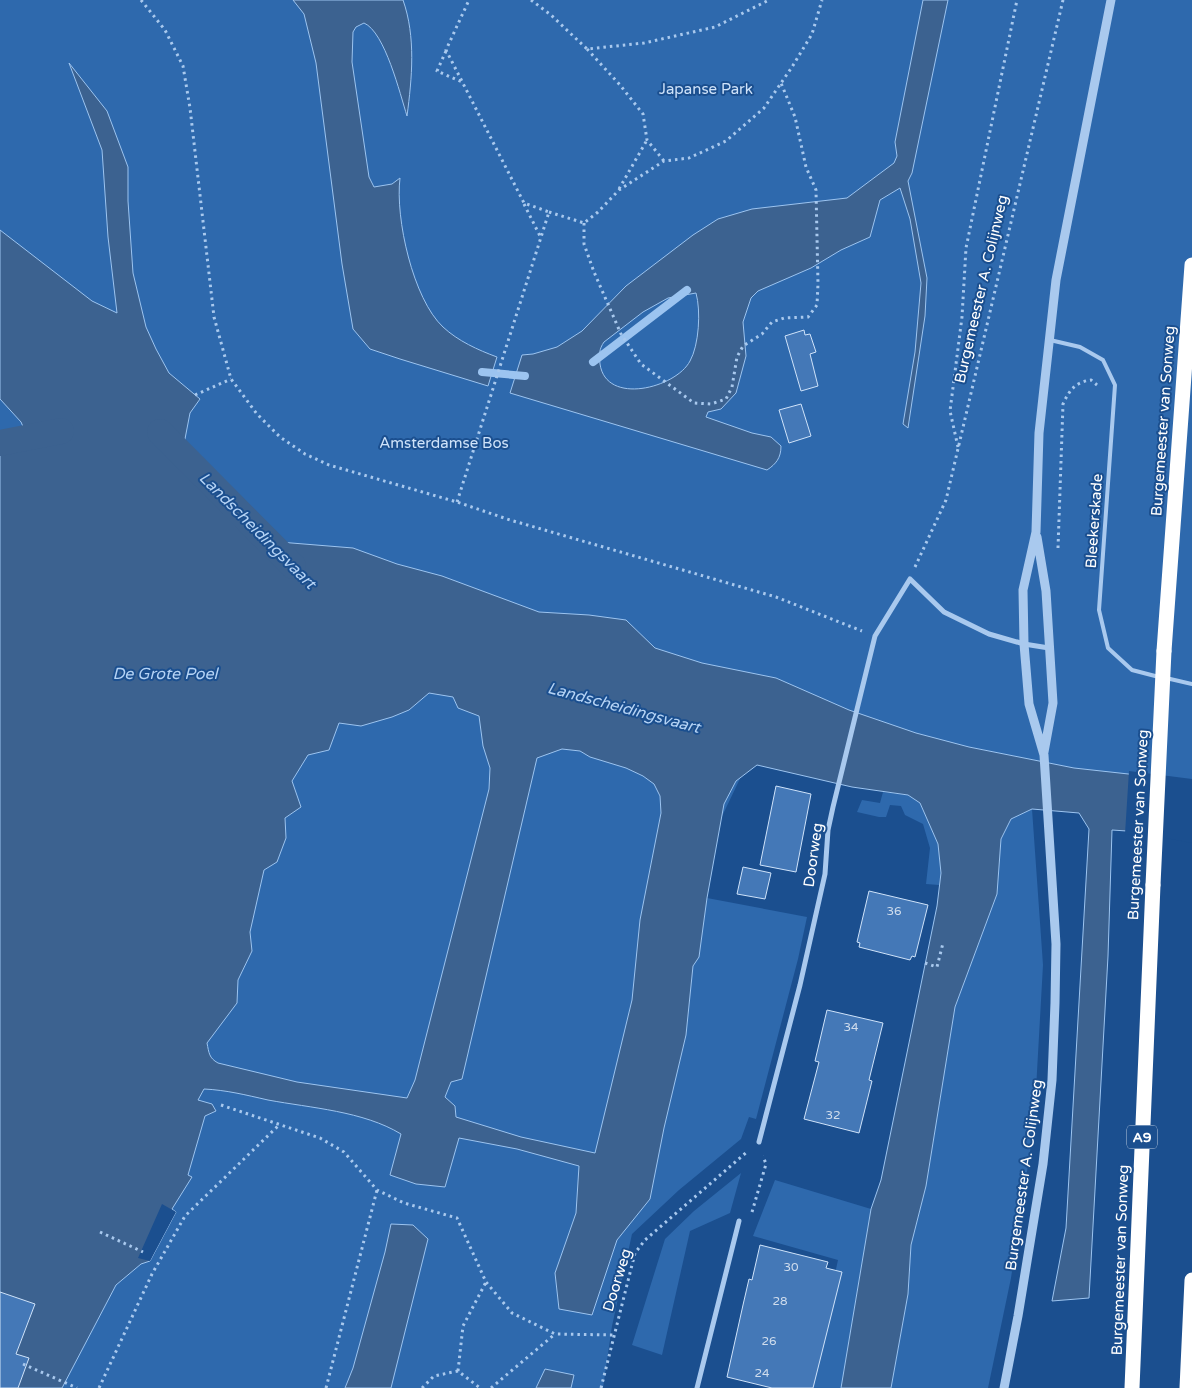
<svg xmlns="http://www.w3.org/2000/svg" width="1192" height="1388" viewBox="0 0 1192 1388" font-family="'Varela Round',sans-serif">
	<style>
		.green { fill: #2e69ad }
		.water { fill: #3c6290; stroke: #9cc4f0; fill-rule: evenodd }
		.pier { fill: #1b4f8f }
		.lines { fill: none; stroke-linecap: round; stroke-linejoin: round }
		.stream { stroke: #9cc4f0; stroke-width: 8 }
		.canal { stroke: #3c6290; stroke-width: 26 }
		.building { fill: #4478b7; stroke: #cfe3fa }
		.path { stroke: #a9c9ee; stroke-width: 3; stroke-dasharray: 2.5 4; stroke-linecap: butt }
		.service { stroke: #a9c9ee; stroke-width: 4 }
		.minor { stroke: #a9c9ee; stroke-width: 5 }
		.tertiary { stroke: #a9c9ee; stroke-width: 9 }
		.motorway { stroke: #fff; stroke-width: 15 }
		.motorway-bridge { stroke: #fff; stroke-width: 15 }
		.labels { text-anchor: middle; stroke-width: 4; stroke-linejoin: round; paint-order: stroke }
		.number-label { font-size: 12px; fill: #d0dded }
		.shield { fill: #1b4f8f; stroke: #bbcadd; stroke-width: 1 }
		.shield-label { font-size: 14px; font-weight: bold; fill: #fff }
		.park-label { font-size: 15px; fill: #cfe3fa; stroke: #1b4f8f }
		.street-label { font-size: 15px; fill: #fff; stroke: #1b4f8f }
		.water-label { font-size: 16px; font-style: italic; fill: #b5d3f5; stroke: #1b4f8f }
	</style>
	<rect width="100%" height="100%" fill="#1b4f8f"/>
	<path class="green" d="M 0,0 L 1192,0 L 1192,780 L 1024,769 L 908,745 L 746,766 L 715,831 L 636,1215 L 644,1206 L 686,1035 L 693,966 L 699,956 L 707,898 L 807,917 L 798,959 L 756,1119 L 749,1117 L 741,1139 L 679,1190 L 632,1234 L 612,1326 L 603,1388 L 0,1388 Z
		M 883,792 L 908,795 L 920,803 L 938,844 L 941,873 L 939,885 L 926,884 L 930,848 L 923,824 L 905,815 L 901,806 L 890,805 L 886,817 L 879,817 L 857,812 L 862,800 L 880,803 Z
		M 1032,809 L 1043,965 L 1034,1125 L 1011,1278 L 988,1388 L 891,1388 L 908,1294 L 911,1245 L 926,1186 L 955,1007 L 997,894 L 1001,839 L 1011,819 Z
		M 741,1173 L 730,1213 L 690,1231 L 662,1355 L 632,1345 L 665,1239 L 694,1211 Z
		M 775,1180 L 871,1209 L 841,1388 L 810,1388 L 838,1260 L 753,1236 Z"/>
	<path class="water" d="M 293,0 L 403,0 C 416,37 412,78 407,116 C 400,94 385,32 364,23 L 356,27 L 353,32 L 352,62 L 369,177 L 374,187 L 392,184 L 400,178 C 395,218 413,299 443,327 C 458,341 478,350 497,357 L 488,386 L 400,359 L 370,349 L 353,329 L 342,264 L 316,63 L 304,14 Z
		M 923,0 L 948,0 L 912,173 L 908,181 L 927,278 L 925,316 L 908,428 L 903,424 L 915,352 L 921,283 L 910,219 L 900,188 L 880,200 L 870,237 L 841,250 L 811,268 L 758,291 L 751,298 L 743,322 L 746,356 L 736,393 L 721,409 L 708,412 L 706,417 L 752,433 L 771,437 L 781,446 C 781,458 776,464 767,470 L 510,393 L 522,355 L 533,354 L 557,347 L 582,331 L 626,286 L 693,235 L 718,219 L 752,209 L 847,198 L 894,163 L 897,156 L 895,142 ZM 696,293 C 701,311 699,345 690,361 C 676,388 606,406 600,364 C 599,355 599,349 604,342 L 643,312 L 668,298 Z
		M 69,63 L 107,111 L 128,167 L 128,201 L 133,273 L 146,327 L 156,349 L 169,373 L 200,399 L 190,413 L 184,444 L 186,464 L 235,522 L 267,541 L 353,548 L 397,564 L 442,576 L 539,612 L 589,615 L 626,620 L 655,648 L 702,663 L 776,678 L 849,710 L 916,733 L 969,747 L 1074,768 L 1192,781 L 1156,833 L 1112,830 L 1108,956 L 1089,1298 L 1052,1301 L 1066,1228 L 1089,829 L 1079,813 L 1032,809 L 1011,819 L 1001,839 L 997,894 L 955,1007 L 926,1186 L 911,1245 L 908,1294 L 891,1388 L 841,1388 L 871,1209 L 881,1180 L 937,906 L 941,873 L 938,844 L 920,803 L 908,795 L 852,787 L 757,765 L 736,781 L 724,804 L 707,898 L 699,957 L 693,966 L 686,1035 L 664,1128 L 650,1199 L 617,1240 L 592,1315 L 559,1309 L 555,1273 L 576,1213 L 579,1166 L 517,1149 L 459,1138 L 445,1187 L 416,1184 L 390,1175 L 401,1134 C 363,1111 311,1108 268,1100 C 246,1095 226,1090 204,1089 L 198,1100 L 212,1104 L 216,1111 L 205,1116 L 188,1175 L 192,1177 L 172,1209 L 176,1212 L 150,1261 L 141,1264 L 116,1285 L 62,1388 L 0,1388 L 0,449 L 16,448 L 27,436 L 21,422 L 0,399 L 0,230 L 92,301 L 117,313 L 108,237 L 102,150 ZM 429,693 L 453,697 L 458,708 L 479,716 L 483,746 L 490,768 L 489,789 L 415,1080 L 407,1098 L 297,1082 L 218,1063 C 209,1058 209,1053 207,1043 L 237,1003 L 238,980 L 252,951 L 250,932 L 264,870 L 277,862 L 286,838 L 285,818 L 301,807 L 292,781 L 308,755 L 329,750 L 339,723 L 361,726 L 392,717 L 409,710 ZM 562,749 L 580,751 L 590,757 L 626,768 L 643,776 L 654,784 L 660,796 L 661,813 L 640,920 L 632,1000 L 595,1153 L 521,1137 L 456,1117 L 455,1106 L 445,1097 L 451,1082 L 462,1079 L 537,758 Z
		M 391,1224 L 413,1225 L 428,1239 L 391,1388 L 345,1388 L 353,1368 L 385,1252 Z
		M 545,1369 L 574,1375 L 571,1388 L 536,1388 Z"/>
	<path class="pier" d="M 1129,771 L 1192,779 L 1192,843 L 1155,836 L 1125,834 Z
		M 162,1204 L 176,1212 L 150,1261 L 138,1258 Z"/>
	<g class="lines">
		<path class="stream" d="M 593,362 L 687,290
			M 482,372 L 525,376"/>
		<path class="canal" d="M 160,432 L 293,566
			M 0,443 L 61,431"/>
	</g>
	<path class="building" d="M 804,330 L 805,335 L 810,334 L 816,352 L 810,354 L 818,386 L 801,391 L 785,336 Z
		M 801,404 L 811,436 L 789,443 L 779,410 Z
		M 776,786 L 811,794 L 796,872 L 760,865 Z
		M 743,867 L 771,873 L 765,899 L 737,894 Z
		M 869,891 L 928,905 L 915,957 L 912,956 L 910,960 L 859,947 L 860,943 L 857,942 Z
		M 827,1010 L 883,1023 L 869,1080 L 872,1081 L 859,1133 L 804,1119 L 819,1062 L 815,1061 Z
		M 760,1245 L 828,1262 L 826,1268 L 842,1272 L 813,1388 L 772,1388 L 727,1377 L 743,1305 L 749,1279 L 752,1280 Z
		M 0,1292 L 35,1304 L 16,1354 L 29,1358 L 18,1388 L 0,1388 Z"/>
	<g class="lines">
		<path class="path" d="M 141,0 L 165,30 L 183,66 L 190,108 L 214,317 L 231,379 L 257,414 L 280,437 L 305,454 L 329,465 L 457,502 L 510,520 L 776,597 L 862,631
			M 531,0 L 551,15 L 587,49 L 644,43 L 715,27 L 769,0
			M 587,49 L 620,85 L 643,114 L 647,140 L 664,161
			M 446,51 L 437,71 L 462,82
			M 619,189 L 647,140
			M 524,204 L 541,238
			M 549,212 L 584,223 L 598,212 L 619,190 L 664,161 L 689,158 L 726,141 L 764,108 L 792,67 L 812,34 L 822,0
			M 584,223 L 584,244 L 594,272 L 621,334 L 641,364 L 694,403 L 711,404 L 726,399 L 732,387 L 737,357 L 743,346 L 762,334 L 772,322 L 784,318 L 808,317 L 817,305 L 818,284 L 816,190 L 806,167 L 795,117 L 781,83
			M 195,395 L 231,379
			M 958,447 L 950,411 L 962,317 L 966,248 L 1017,0
			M 457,502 L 549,212 L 524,203 L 446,50 L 469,0
			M 1058,548 L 1063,404 C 1069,391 1075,382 1091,380 L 1097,385
			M 915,567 L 946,500 L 1063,0
			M 925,963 L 937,967 L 943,943
			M 221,1105 L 320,1138 L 344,1152 L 377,1190 L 404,1203 L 457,1218 L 486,1282 L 512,1313 L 555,1334 L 614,1335
			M 752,1212 L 766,1164 L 763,1156
			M 100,1232 L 143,1252
			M 23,1364 L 77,1388
			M 458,1371 L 463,1326 L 486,1282
			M 99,1388 L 152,1274 L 185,1216 L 279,1125
			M 326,1388 L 377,1190
			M 422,1388 L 434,1376 L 458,1371 L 480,1388
			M 491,1388 L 555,1334
			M 601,1388 L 635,1253 L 645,1240 L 748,1151"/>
		<path class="service" d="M 1050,340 L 1080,347 L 1103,360 L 1115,385 L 1099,610 L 1108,648 L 1132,670 L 1159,677
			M 1166,678 L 1192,684"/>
		<path class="minor" d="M 759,1142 L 800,985 L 825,874 L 828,830 L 833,807 L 875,636 L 910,579 L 944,612 L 989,634 L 1024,644 L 1049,648
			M 697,1388 L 739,1221"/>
		<path class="tertiary" d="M 1037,537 L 1046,591 L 1053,703 L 1044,752
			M 1004,1388 L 1018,1316 L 1043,1164 L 1052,1080 L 1055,1003 L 1056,944 L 1044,755 L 1029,704 L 1024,644 L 1023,590 L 1036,532 L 1039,433 L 1056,280 L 1111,0"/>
		<path class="motorway" d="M 1164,651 L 1192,265
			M 1132,1388 L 1153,885
			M 1187,1388 L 1192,1280"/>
		<path class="motorway-bridge" d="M 1153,885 L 1164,651"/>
	</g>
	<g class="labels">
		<g class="number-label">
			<text x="894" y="915">36</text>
			<text x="851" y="1031">34</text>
			<text x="833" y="1119">32</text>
			<text x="791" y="1271">30</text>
			<text x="780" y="1305">28</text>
			<text x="769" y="1345">26</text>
			<text x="762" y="1377">24</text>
		</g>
		<rect class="shield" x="1127" y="1125.5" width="30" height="23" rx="4"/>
		<g class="shield-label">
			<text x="1142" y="1142">A9</text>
		</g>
		<g class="park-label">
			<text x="706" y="94">Japanse Park</text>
			<text x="444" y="448">Amsterdamse Bos</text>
		</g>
		<g class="street-label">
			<text transform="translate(981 289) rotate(-77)" y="5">Burgemeester A. Colijnweg</text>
			<text transform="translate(1163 421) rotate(-86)" y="5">Burgemeester van Sonweg</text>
			<text transform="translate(1094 521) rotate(-86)" y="5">Bleekerskade</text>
			<text transform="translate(1138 825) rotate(-87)" y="5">Burgemeester van Sonweg</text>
			<text transform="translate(813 855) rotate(-82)" y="5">Doorweg</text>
			<text transform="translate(1024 1175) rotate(-82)" y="5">Burgemeester A. Colijnweg</text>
			<text transform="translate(1120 1260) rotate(-88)" y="5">Burgemeester van Sonweg</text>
			<text transform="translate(617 1280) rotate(-73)" y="5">Doorweg</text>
		</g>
		<g class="water-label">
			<text transform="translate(258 530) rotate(45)" y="6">Landscheidingsvaart</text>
			<text x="165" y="679">De Grote Poel</text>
			<text transform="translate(624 707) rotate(15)" y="6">Landscheidingsvaart</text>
		</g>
	</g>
</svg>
